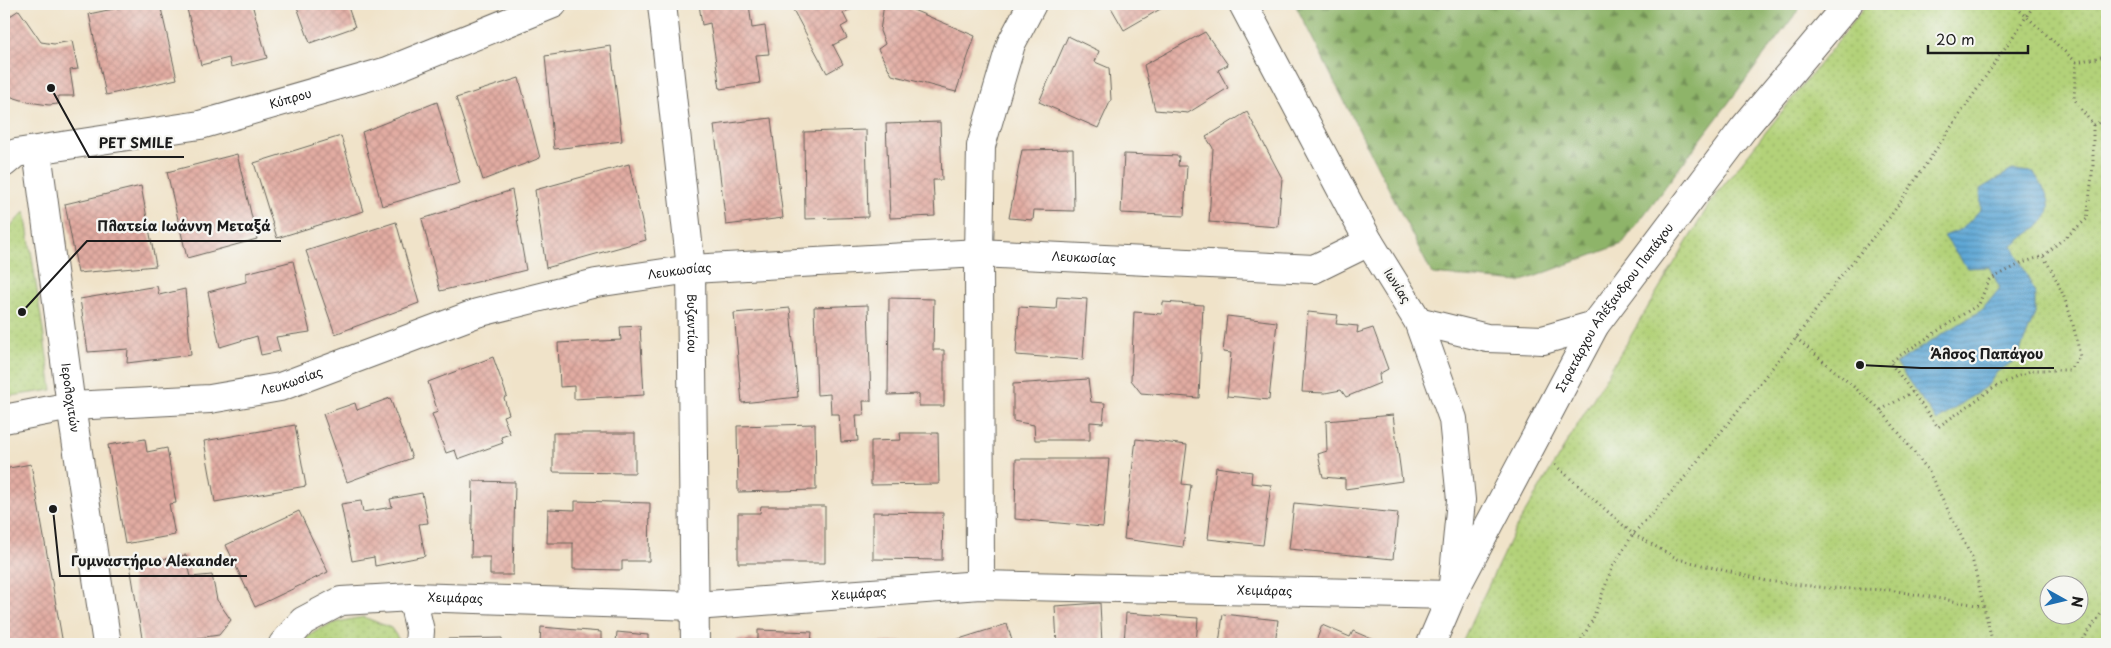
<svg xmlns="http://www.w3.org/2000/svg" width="2111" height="648" viewBox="0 0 2111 648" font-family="'Playpen Sans',sans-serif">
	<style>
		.grass { fill: url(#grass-dots); stroke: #68774a; fill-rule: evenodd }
		.forest { fill: url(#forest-firs); stroke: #556842 }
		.water { fill: url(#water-rules); stroke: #3d6278 }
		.building { fill: url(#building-cross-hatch) }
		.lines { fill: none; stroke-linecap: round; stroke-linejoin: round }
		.minor-casing { stroke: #666259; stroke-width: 30 }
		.path { stroke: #666259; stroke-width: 3; stroke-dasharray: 1 4; stroke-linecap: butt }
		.minor { stroke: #fff; stroke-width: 28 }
		.labels { text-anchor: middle; stroke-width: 4.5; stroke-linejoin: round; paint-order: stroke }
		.street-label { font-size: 12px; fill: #1c1c1c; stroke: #f6f6f2 }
		.leader { fill: none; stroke: #1c1c1c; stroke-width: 2 }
		.callout-dot { fill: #1c1c1c; stroke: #f6f6f2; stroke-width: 2 }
		.callout-label { font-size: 14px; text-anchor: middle; font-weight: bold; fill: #1c1c1c; stroke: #f6f6f2; stroke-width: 4.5; stroke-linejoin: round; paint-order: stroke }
	</style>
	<defs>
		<pattern id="grass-dots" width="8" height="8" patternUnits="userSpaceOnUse" patternTransform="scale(1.25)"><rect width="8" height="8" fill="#b3d279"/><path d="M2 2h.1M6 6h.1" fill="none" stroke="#99b468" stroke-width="1.8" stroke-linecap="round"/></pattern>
		<pattern id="forest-firs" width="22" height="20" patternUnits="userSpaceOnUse" patternTransform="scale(1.25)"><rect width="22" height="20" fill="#8eb469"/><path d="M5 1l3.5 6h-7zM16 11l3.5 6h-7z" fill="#739256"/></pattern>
		<pattern id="water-rules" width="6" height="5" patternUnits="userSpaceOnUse" patternTransform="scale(1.25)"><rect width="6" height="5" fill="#5ea7d5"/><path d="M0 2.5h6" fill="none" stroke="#4d87ac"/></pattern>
		<pattern id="building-cross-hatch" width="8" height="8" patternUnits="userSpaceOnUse" patternTransform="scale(1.25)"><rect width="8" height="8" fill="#e2aca2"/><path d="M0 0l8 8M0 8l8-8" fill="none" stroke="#c1938b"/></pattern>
	</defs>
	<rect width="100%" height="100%" fill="#f6f6f2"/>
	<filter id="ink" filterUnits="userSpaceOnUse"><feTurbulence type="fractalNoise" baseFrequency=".02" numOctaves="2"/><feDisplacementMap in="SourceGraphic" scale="10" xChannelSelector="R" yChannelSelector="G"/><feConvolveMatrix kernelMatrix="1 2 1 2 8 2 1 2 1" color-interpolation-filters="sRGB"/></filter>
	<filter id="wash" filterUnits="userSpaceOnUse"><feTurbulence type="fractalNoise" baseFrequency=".0096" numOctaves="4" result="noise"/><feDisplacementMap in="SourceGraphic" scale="20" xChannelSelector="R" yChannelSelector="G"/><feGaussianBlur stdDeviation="1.12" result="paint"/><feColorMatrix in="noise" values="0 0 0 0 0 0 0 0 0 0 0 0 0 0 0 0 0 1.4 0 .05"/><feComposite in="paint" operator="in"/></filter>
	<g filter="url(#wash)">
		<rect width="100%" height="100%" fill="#f0e3c9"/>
		<path class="grass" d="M 1867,4 L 2107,4 L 2107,644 L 1461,644 L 1514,531 L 1712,200 ZM 2048,586 L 2078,586 L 2078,616 L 2048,616 Z
			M 25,211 L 52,390 L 4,397 L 4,234 Z
			M 364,617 L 391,628 L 402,644 L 300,644 C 319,625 339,621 364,617 Z"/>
		<path class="forest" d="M 1295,4 L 1803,4 L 1622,244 L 1520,282 L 1432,274 Z"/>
		<path class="water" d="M 2012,170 L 2033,172 C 2064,215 2047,218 2013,246 L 2035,293 L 2035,314 L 2017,359 L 1997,372 L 1988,385 L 1937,421 L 1896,363 L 1982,310 L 2000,288 L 1989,267 L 1967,268 L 1944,236 L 1962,229 L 1981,209 L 1980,189 Z"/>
		<g id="blocks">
			<path class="building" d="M 137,4 L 160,4 L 177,79 L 106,95 L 89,14 Z
				M 189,4 L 252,4 L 267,58 L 231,67 L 229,58 L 201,65 L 186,5 Z
				M 296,4 L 347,4 L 355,27 L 310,43 Z
				M 699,4 L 749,4 L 752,28 L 765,26 L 769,54 L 756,55 L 760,83 L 720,89 L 710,23 L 702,25 Z
				M 790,4 L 856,4 L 857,6 L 843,13 L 848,23 L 841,27 L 847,38 L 833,45 L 843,64 L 827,73 Z
				M 884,4 L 899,4 L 975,36 L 956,92 L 892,75 L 878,49 L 885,44 L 880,31 Z
				M 1109,4 L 1169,4 L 1124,30 Z
				M 19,10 L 41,42 L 54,44 L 72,41 L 78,69 L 70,70 L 74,96 L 58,96 L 58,104 L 49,105 L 28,102 L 12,97 L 4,89 L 4,20 Z
				M 1205,32 L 1228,65 L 1218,70 L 1228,88 L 1188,113 L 1155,110 L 1144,65 Z
				M 1068,36 L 1099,51 L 1095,62 L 1109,68 L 1111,100 L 1098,128 L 1039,102 Z
				M 611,46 L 622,141 L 554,149 L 545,56 Z
				M 519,78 L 540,158 L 483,180 L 456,98 Z
				M 437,102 L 460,183 L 382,206 L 362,132 Z
				M 1247,112 L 1282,178 L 1278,227 L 1209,222 L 1213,148 L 1206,137 Z
				M 771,118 L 783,218 L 726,225 L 714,125 Z
				M 940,122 L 942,180 L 933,180 L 935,216 L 890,218 L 886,124 Z
				M 866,130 L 868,217 L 805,219 L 804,132 Z
				M 341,136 L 364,211 L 277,238 L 254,163 Z
				M 1073,149 L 1074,211 L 1034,210 L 1033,220 L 1009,218 L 1022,150 Z
				M 237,154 L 257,239 L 187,258 L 167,172 Z
				M 1124,154 L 1179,156 L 1178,166 L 1187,166 L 1184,216 L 1121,213 Z
				M 629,164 L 646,240 L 546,268 L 535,190 Z
				M 141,186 L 156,266 L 78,273 L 65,204 Z
				M 512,190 L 526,270 L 440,291 L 422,219 Z
				M 396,222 L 419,303 L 335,334 L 306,251 Z
				M 293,261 L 310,332 L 276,337 L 280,351 L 261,355 L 257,336 L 220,347 L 208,292 L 246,282 L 246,273 Z
				M 157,286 L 159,295 L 185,289 L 191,355 L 127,363 L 128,349 L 88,352 L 80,299 Z
				M 1057,297 L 1087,299 L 1083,360 L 1016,355 L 1019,307 L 1056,309 Z
				M 889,298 L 934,299 L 933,350 L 944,350 L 944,406 L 919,406 L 919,394 L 888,395 Z
				M 1163,302 L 1203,305 L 1199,398 L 1141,393 L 1131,380 L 1134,312 L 1162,314 Z
				M 868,305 L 871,401 L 863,401 L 864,415 L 856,415 L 858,441 L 841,442 L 839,414 L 831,414 L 830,394 L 817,395 L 814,307 Z
				M 790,308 L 798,397 L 742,403 L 734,313 Z
				M 1308,312 L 1338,315 L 1336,324 L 1358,326 L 1357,333 L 1373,328 L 1388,369 L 1379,374 L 1380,383 L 1346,397 L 1341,390 L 1325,393 L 1302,392 Z
				M 1227,316 L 1277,322 L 1269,400 L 1227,396 L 1231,353 L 1223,352 Z
				M 640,326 L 644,395 L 574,399 L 574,386 L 560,387 L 558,343 L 621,340 L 620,327 Z
				M 493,357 L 507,396 L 504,398 L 509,414 L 503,416 L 510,434 L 501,437 L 503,443 L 458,459 L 455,450 L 446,453 L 432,414 L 438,412 L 428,382 Z
				M 1088,379 L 1091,402 L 1105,403 L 1103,423 L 1090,422 L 1090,440 L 1035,440 L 1034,425 L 1013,421 L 1013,384 Z
				M 390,398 L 412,458 L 347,482 L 323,414 L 355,403 L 357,410 Z
				M 1393,415 L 1402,481 L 1345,489 L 1345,479 L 1323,477 L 1318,454 L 1327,451 L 1326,421 Z
				M 815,424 L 816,490 L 738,492 L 737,426 Z
				M 295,425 L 306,486 L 215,502 L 204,441 Z
				M 553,433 L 635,433 L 635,473 L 553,472 Z
				M 900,433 L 938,433 L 939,484 L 871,485 L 871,441 L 901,440 Z
				M 145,439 L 147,452 L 167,448 L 176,503 L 169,504 L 175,535 L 125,544 L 108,445 Z
				M 1136,439 L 1187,445 L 1182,484 L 1191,485 L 1183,547 L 1124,539 Z
				M 1016,459 L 1109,459 L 1103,527 L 1015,519 Z
				M 31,464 L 63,644 L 4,644 L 4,469 Z
				M 1216,467 L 1252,472 L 1251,483 L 1271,485 L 1263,545 L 1208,539 Z
				M 473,481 L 515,482 L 513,575 L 490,575 L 490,557 L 471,557 Z
				M 422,493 L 428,523 L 419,524 L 425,556 L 375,566 L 374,557 L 352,561 L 341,504 L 361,501 L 363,512 L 392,507 L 390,499 Z
				M 575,501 L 650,503 L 649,561 L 622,561 L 622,570 L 573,569 L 573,543 L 547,543 L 548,509 L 575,510 Z
				M 1294,503 L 1398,513 L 1393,559 L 1289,549 Z
				M 761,506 L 825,506 L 825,563 L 738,563 L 738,513 L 760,513 Z
				M 299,511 L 328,572 L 255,607 L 226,545 Z
				M 873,512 L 943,513 L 942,560 L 873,559 Z
				M 186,555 L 191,577 L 212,575 L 217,600 L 231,620 L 219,635 L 198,638 L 199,644 L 143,644 L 130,565 Z
				M 1100,603 L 1102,644 L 1057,644 L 1055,606 Z
				M 1126,613 L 1198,618 L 1196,644 L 1124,644 Z
				M 1223,614 L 1278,620 L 1275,644 L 1219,644 Z
				M 1007,624 L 1013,644 L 943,644 Z
				M 1322,625 L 1350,637 L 1353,631 L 1381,643 L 1381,644 L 1315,644 Z
				M 541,627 L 601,632 L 601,640 L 616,642 L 617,632 L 648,635 L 648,644 L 540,644 Z
				M 758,630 L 812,632 L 811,644 L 737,644 L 737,639 L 758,639 Z
				M 502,638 L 502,644 L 447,644 L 447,639 Z
				M 904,641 L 904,644 L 874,644 L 874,643 Z"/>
		</g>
	</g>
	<g filter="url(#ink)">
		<use href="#blocks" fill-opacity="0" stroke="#666259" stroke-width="1"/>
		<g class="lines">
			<defs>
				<g id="minor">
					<path id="s1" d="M 662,4 L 691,269 L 695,644"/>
					<path id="s2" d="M 37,151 L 71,406 L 107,644"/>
					<path id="s3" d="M 4,163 L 16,153 L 200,125 L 388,71 L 553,4"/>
					<path d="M 1418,321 L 1487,338 L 1543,340 L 1595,325"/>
					<path id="s4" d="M 4,419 L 71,406 L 210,399 L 280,387 L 477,313 L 596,283 L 691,269 L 979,253 L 1314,269 L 1369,242"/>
					<path d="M 980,585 L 979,253 L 981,146 L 1011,44 L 1032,4"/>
					<path d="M 412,597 L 420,631 L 419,644"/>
					<path id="s5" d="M 283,644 L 303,621 L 341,601 L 412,597 L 695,606 L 980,585 L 1452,595 L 1461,500 L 1453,419 L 1418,321 L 1369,242 L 1243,4"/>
					<path id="s6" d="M 1431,644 L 1452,595 L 1595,325 L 1743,129 L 1848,4"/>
				</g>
			</defs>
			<use href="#minor" class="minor-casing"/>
			<path class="path" d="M 2013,4 L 2076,62 L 2074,99 L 2093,125 L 2093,166 L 2087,219 L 2043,256 L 2022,263 L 1989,280 L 1979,304 L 1890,362 L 1938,427 L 1995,387 L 2032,370 L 2069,370 L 2080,357 C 2074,321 2063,287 2043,256
				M 2076,62 L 2107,56
				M 2093,125 L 2107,119
				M 1796,338 L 1881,410 L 1928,470 L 1972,558 L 1993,644
				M 1881,410 L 1912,392
				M 1555,465 L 1633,534 L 1678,559 L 1767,581 L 1827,588 L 1890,590 L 1982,606
				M 1579,644 L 1592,621 L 1612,568 L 1633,534 L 1680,483 L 1796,338 L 1839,278 L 1890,217 L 2035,4
				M 2080,644 L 2107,605"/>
			<use href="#minor" class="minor"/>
		</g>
	</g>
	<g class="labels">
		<g class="street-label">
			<text dy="4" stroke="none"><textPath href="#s3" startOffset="296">Κύπρου</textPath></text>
			<text dy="4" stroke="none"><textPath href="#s4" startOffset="1101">Λευκωσίας</textPath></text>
			<text dy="4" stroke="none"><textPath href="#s4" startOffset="696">Λευκωσίας</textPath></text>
			<text transform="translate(1397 286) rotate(58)" y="4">Ιωνίας</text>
			<text dy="4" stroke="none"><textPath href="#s6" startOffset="384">Στρατάρχου Αλέξανδρου Παπάγου</textPath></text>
			<text dy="4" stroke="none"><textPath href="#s1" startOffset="321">Βυζαντίου</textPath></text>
			<text dy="4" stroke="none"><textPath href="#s4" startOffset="291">Λευκωσίας</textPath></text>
			<text dy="4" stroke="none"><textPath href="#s2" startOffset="249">Ιερολοχιτών</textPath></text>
			<text dy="4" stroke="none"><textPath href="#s5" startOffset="998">Χειμάρας</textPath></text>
			<text dy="4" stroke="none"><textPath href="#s5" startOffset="592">Χειμάρας</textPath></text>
			<text dy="4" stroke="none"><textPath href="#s5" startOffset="188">Χειμάρας</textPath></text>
		</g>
	</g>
	<path class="leader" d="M51 88L89 157H184M22 312L87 241H281M1860 365L1921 368H2054M53 509L60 576H247"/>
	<g class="callout-dot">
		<circle cx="51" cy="88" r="5"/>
		<circle cx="22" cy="312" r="5"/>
		<circle cx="1860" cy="365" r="5"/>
		<circle cx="53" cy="509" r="5"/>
	</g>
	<g class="callout-label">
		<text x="136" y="148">PET SMILE</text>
		<text x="184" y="231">Πλατεία Ιωάννη Μεταξά</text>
		<text x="1987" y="359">Άλσος Παπάγου</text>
		<text x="154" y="566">Γυμναστήριο Alexander</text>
	</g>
	<rect width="2111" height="648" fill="none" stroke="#f6f6f2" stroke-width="20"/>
	<g transform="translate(2064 600) rotate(98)"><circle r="24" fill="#f6f6f2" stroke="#9f9f9c"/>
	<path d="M0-4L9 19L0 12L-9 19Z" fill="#1f6fb2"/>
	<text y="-8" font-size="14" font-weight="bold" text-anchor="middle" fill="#1c1c1c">N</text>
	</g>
	<path d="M1928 45v8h100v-8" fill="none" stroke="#1c1c1c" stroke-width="2.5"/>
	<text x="1936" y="45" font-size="15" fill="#1c1c1c" stroke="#f6f6f2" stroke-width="4" paint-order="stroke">20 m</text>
</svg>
